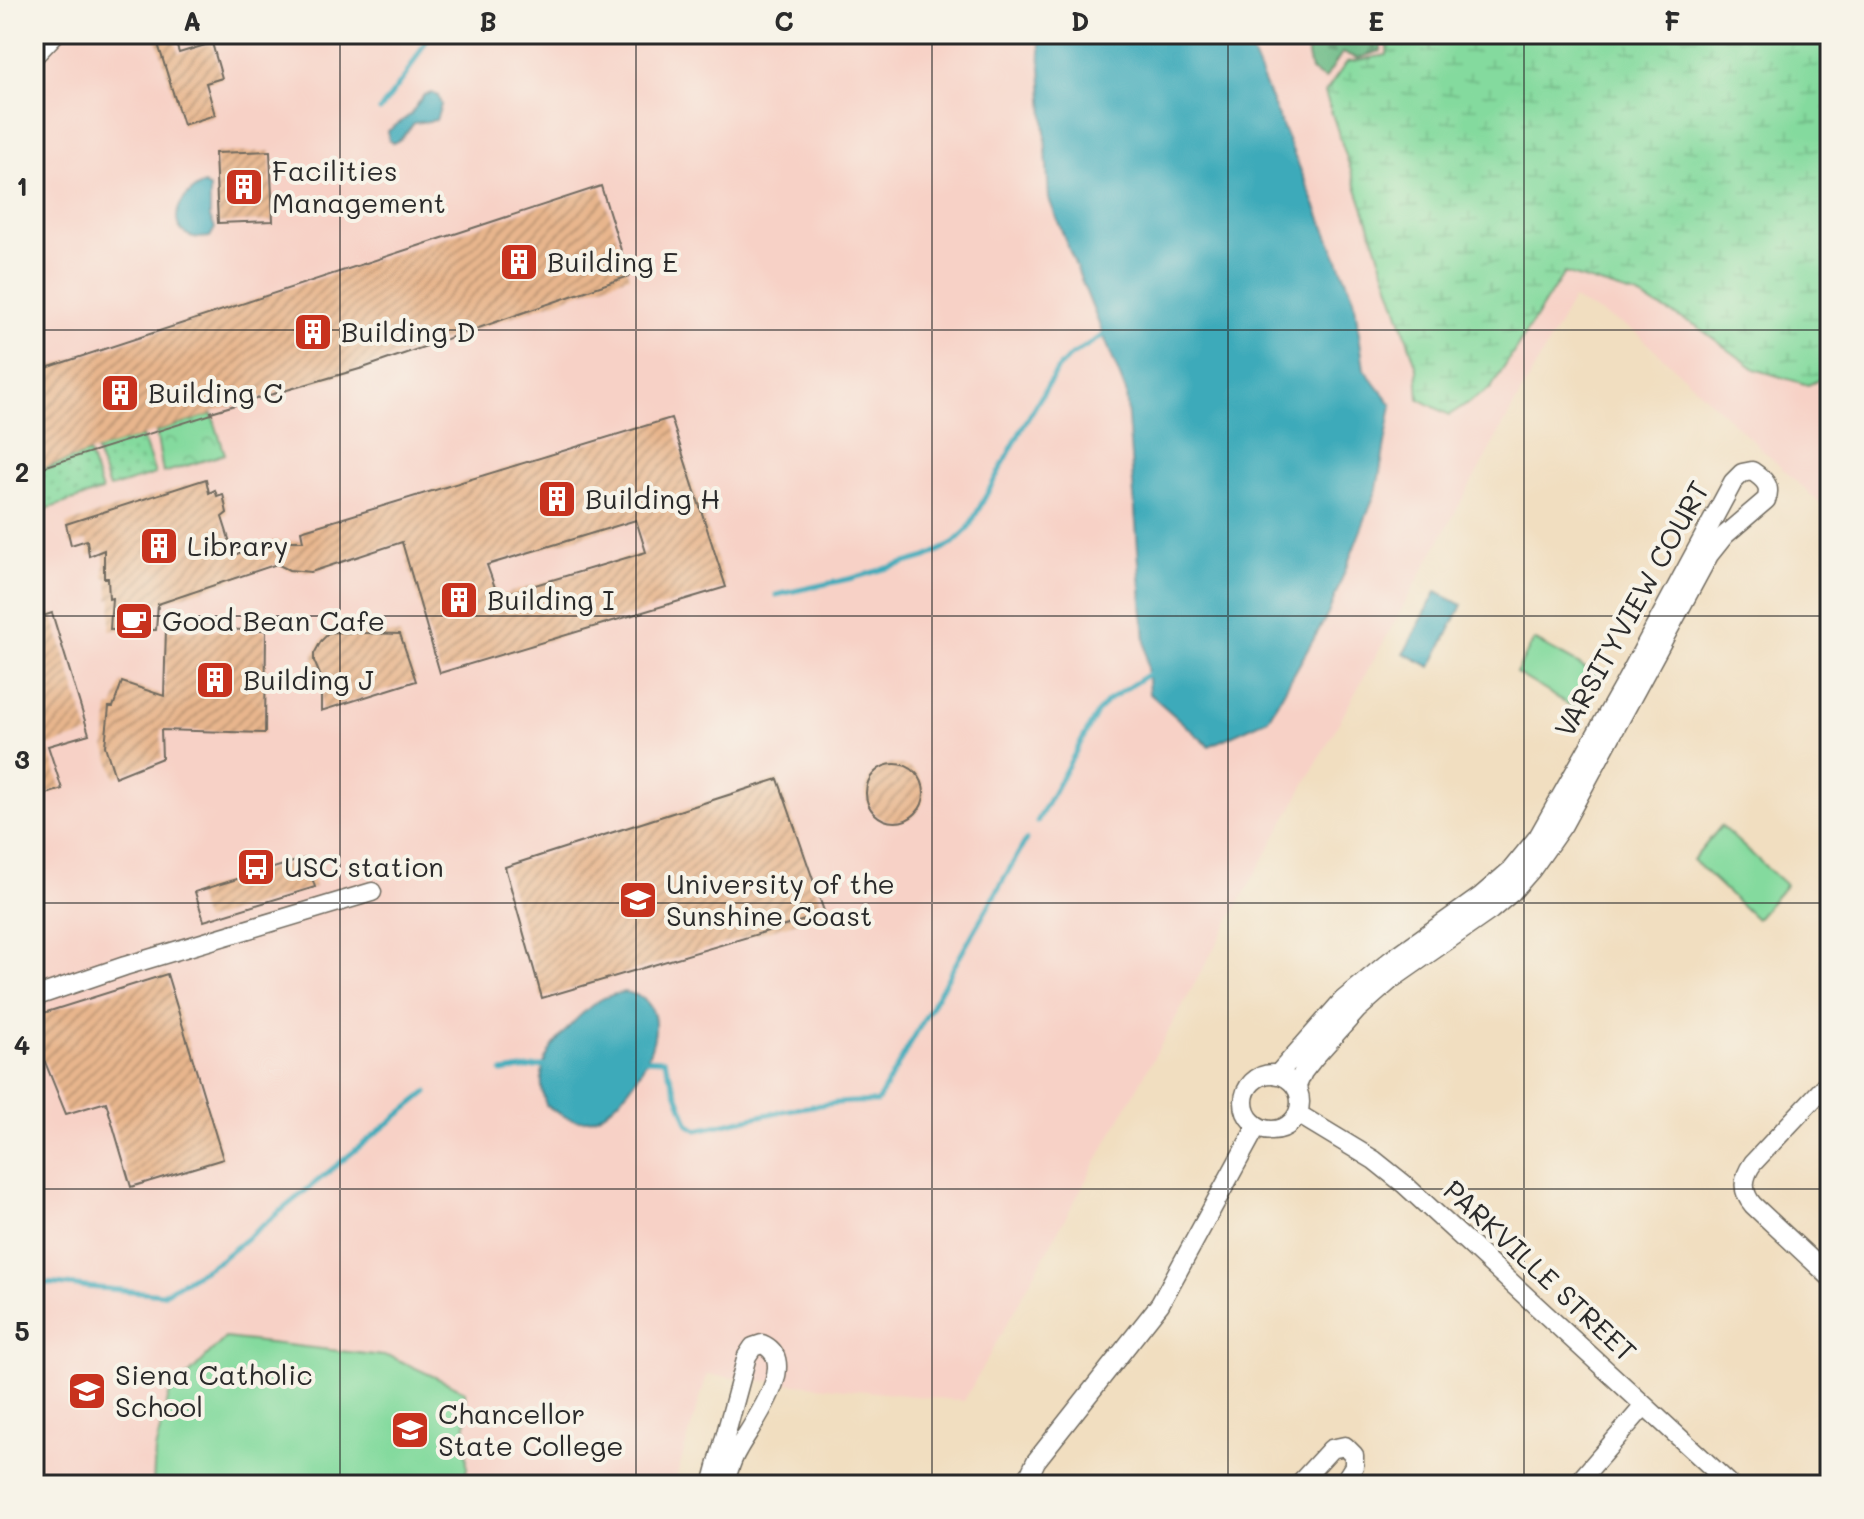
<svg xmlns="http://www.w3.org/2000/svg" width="1864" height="1519" viewBox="0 0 1864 1519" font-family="Mali,sans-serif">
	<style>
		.built { fill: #f7d1c6 }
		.grass { fill: url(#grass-dots); stroke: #588264; stroke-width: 2 }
		.forest { fill: url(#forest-firs); stroke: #4b7258; stroke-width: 2 }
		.wetland { fill: url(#wetland-marsh); stroke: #588264; stroke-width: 2 }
		.park { fill: url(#park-crowns); stroke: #588264; stroke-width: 2 }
		.garden { fill: #84da9e; stroke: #588264; stroke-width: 2 }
		.water { fill: #3caaba; stroke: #346a72; stroke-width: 2 }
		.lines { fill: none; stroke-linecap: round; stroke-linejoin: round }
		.stream { stroke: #3caaba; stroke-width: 5 }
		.building { fill: url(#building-hatch); fill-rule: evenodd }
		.street-casing { stroke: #706a5f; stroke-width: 21 }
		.street { stroke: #fff; stroke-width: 18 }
		.grid { fill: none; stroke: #2b2b2b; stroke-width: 2; stroke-opacity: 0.55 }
		.labels { text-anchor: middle; stroke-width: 8; stroke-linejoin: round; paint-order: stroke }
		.poi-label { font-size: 28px; fill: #2b2b2b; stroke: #f7f3e8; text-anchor: start }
		.street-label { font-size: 28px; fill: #2b2b2b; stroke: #f7f3e8 }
		.neatline { fill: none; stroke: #2b2b2b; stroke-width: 3 }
		.grid-label { font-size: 26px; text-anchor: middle; font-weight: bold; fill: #2b2b2b }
	</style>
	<defs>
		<pattern id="grass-dots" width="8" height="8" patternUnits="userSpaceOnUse" patternTransform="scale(2)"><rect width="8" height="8" fill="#84da9e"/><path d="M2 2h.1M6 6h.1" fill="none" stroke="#72bb88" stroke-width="1.8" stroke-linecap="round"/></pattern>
		<pattern id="forest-firs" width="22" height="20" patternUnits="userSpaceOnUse" patternTransform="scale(2)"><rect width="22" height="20" fill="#6bba85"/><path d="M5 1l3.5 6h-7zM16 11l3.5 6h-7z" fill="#58976d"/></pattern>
		<pattern id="wetland-marsh" width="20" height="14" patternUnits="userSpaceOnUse" patternTransform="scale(2)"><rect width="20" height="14" fill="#84da9e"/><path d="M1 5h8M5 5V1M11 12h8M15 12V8" fill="none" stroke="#72bb88"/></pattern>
		<pattern id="park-crowns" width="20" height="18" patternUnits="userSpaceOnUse" patternTransform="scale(2)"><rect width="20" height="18" fill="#84da9e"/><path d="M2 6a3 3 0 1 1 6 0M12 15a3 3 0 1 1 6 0" fill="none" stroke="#72bb88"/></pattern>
		<pattern id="building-hatch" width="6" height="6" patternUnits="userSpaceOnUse" patternTransform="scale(2)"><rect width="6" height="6" fill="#e8b68d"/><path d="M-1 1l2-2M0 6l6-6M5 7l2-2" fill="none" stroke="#bc9473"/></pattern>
	</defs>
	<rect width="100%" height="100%" fill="#f7f3e8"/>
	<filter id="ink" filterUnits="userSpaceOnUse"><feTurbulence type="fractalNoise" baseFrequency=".0125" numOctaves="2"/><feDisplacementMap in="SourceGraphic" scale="16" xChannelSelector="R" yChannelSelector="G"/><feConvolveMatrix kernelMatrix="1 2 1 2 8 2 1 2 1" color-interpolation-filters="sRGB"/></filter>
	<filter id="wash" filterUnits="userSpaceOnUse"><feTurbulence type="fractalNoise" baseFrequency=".006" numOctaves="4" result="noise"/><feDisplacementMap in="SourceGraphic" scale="32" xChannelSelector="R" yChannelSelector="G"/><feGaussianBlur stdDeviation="1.8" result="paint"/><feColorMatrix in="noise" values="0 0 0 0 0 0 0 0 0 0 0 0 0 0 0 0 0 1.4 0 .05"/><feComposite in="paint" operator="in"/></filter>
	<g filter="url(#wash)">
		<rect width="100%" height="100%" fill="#f1dec0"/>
		<path class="built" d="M 34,34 L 1830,34 L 1830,513 L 1636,332 L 1573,299 L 964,1401 L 707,1375 L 674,1485 L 34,1485 Z"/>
		<path class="grass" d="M 142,436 L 155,474 L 109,488 L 96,450 Z
			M 89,453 L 102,491 L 34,513 L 34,472 Z"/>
		<path class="forest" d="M 1304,34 L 1381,34 L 1381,51 L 1358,58 L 1342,53 L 1325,79 L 1311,71 Z"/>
		<path class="wetland" d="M 1388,34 L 1830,34 L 1830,375 L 1808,385 L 1755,369 L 1695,325 L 1636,295 L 1564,273 L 1491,388 L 1449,415 L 1419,399 L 1417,368 L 1325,93 L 1347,62 L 1387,55 Z"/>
		<path class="park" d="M 212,414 L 225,454 L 163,473 L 156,432 Z"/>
		<path class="garden" d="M 1534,640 L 1602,677 L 1583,713 L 1516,673 Z
			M 1721,826 L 1786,885 L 1756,919 L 1693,860 Z
			M 225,1338 L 392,1357 L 465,1391 L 467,1469 L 461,1485 L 153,1485 L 155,1450 L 169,1395 Z"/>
		<path class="water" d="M 1039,34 L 1242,34 L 1246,39 L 1354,298 L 1364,369 L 1392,405 L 1377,489 L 1328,614 L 1268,719 L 1209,746 L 1149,693 L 1126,392 L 1049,199 Z
			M 432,93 L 438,96 L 441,105 L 436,120 L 414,123 L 401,139 L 393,143 L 389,140 L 388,131 L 410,115 L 424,95 Z
			M 204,184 L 210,189 L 210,218 L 215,228 L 210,237 C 167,244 167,200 204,184 Z
			M 1436,592 L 1462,605 L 1431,667 L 1404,653 Z
			M 624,992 C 695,1002 628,1115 586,1120 C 570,1122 558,1113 546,1105 C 541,1091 540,1076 545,1061 C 551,1043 584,1009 600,1000 C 608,995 616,994 624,992 Z"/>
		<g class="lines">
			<path class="stream" d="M 380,110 L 406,75 L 430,34
				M 776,595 L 853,578 L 926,557 L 951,545 L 968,529 L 1024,425 L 1057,370 L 1069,357 L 1107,333
				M 1037,822 L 1097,713 L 1107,701 L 1153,671
				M 642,1059 L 664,1060 L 689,1125 L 697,1130 C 754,1118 820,1099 877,1102 L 1026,840
				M 502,1072 L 548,1065
				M 34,1282 L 163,1294 L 220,1260 L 427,1092"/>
		</g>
		<g id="blocks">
			<path class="building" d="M 155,34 L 173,34 L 179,53 L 212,43 L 222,78 L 206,83 L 215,115 L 183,125 Z
				M 270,151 L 273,221 L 218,223 L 215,153 Z
				M 601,186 L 629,276 L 363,368 L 211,412 L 212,414 L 34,470 L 34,372 Z
				M 671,418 L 726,587 L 440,673 L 402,542 L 311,572 L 289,570 L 277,564 L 158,604 L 156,630 L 110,630 L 112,598 L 109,599 L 108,578 L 104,578 L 104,550 L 89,556 L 87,540 L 71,545 L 66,524 L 206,479 L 209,493 L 215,490 L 217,496 L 223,494 L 227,513 L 222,517 L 234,555 L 273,541 L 303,541 L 301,531 ZM 636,520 L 646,552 L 498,596 L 487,565 Z
				M 52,613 L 89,734 L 48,746 L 62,789 L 34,798 L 34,619 Z
				M 166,629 L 266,630 L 265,733 L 161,730 L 162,758 L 115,777 L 105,746 L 109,707 L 113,707 L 122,682 L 164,696 Z
				M 330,632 L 400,634 L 416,681 L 321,711 L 321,695 L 327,691 L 314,661 L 314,654 L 321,641 Z
				M866 793a29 29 0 1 1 58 0a29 29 0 1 1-58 0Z
				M 778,779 L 825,914 L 542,998 L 505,867 Z
				M 306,858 L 315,887 L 204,921 L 195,892 Z
				M 167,974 L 223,1159 L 131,1187 L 106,1102 L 66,1114 L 45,1062 L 34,1065 L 34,1016 Z"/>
		</g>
	</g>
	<g filter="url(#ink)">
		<use href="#blocks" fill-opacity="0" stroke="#706a5f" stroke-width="2"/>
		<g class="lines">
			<defs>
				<path id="street" d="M 34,56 L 55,34
					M 34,997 L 125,966 L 372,892
					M1244 1102a28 28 0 1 1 56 0a28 28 0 1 1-56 0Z
					M 1277,1075 L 1343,1000 L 1391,960 L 1481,896 L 1511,870 L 1538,837 L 1625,683 L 1733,482 L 1742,473 L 1752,471 C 1764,479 1772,486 1766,500 L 1725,535 L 1709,555 L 1563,825 L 1532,869 L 1511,893 L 1491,910 L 1392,979 L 1357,1010 L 1314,1058 L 1303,1072 L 1296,1088
					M 1830,1081 L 1753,1163 C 1743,1177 1741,1191 1753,1205 L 1830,1277
					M 1298,1114 L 1374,1160 L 1404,1184 L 1731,1485
					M 712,1485 L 747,1356 L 753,1347 L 762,1344 C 802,1361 751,1425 738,1449 C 731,1460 728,1473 724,1485
					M 1025,1485 L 1036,1461 L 1160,1304 L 1257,1126
					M 1298,1485 L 1331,1449 L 1345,1446 L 1354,1455 L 1354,1466 L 1342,1485
					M 1576,1485 L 1644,1406"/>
			</defs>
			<use href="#street" class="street-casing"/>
			<use href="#street" class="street"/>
		</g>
	</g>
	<path class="grid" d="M 340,34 L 340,1485M 636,34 L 636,1485M 932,34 L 932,1485M 1228,34 L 1228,1485M 1524,34 L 1524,1485M 34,330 L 1830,330M 34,616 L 1830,616M 34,903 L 1830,903M 34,1189 L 1830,1189"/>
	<defs>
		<symbol id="building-square" viewBox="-11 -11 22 22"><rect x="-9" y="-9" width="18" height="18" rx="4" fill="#c8321e" stroke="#f7f3e8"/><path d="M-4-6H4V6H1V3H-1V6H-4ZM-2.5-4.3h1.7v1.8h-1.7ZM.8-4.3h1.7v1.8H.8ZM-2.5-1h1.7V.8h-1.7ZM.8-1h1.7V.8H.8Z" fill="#fff"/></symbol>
		<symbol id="cafe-square" viewBox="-11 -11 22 22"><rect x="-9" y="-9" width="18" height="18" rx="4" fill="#c8321e" stroke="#f7f3e8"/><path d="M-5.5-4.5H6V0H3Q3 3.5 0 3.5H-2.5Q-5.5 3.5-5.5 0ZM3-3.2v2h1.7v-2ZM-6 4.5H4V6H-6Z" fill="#fff"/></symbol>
		<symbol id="bus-square" viewBox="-11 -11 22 22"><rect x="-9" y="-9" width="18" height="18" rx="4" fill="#c8321e" stroke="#f7f3e8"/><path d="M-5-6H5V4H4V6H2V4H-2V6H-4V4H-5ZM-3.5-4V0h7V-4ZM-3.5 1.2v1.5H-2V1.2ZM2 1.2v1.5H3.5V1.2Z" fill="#fff"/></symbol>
		<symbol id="university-square" viewBox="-11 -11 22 22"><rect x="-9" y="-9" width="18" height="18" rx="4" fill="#c8321e" stroke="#f7f3e8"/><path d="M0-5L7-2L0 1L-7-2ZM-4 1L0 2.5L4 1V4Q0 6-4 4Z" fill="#fff"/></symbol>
		<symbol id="school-square" viewBox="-11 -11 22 22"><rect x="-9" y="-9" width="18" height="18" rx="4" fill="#c8321e" stroke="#f7f3e8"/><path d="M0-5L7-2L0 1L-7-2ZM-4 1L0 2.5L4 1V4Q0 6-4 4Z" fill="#fff"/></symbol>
	</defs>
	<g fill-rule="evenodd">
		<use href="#building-square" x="222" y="165" width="44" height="44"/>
		<use href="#building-square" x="497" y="240" width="44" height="44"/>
		<use href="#building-square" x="291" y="310" width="44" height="44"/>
		<use href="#building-square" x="98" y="371" width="44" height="44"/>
		<use href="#building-square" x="535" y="477" width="44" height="44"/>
		<use href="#building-square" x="137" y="524" width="44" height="44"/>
		<use href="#building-square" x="437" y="578" width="44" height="44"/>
		<use href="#cafe-square" x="112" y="599" width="44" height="44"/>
		<use href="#building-square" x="193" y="658" width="44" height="44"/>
		<use href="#bus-square" x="234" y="845" width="44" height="44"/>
		<use href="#university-square" x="616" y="878" width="44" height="44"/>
		<use href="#school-square" x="65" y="1369" width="44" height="44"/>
		<use href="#school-square" x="388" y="1408" width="44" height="44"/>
	</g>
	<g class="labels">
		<g class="poi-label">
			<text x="272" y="181">Facilities<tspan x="272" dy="32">Management</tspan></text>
			<text x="547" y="272">Building E</text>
			<text x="341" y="342">Building D</text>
			<text x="148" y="403">Building C</text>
			<text x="585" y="509">Building H</text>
			<text x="187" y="556">Library</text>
			<text x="487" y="610">Building I</text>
			<text x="162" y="631">Good Bean Cafe</text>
			<text x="243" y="690">Building J</text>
			<text x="284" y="877">USC station</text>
			<text x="666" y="894">University of the<tspan x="666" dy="32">Sunshine Coast</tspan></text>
			<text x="115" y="1385">Siena Catholic<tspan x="115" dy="32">School</tspan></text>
			<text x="438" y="1424">Chancellor<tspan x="438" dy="32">State College</tspan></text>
		</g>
		<g class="street-label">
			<text transform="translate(1632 609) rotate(-61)" y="10">VARSITYVIEW COURT</text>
			<text transform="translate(1540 1271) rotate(43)" y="10">PARKVILLE STREET</text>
		</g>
	</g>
	<rect width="1864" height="1519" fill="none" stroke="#f7f3e8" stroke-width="88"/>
	<rect x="44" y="44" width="1776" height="1431" class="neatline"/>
	<g class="grid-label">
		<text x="192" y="31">A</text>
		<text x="488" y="31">B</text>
		<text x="784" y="31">C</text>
		<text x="1080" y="31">D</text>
		<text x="1376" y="31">E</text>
		<text x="1672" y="31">F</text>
		<text x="22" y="196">1</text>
		<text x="22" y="482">2</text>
		<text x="22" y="769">3</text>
		<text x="22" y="1055">4</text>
		<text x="22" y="1341">5</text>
	</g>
</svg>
